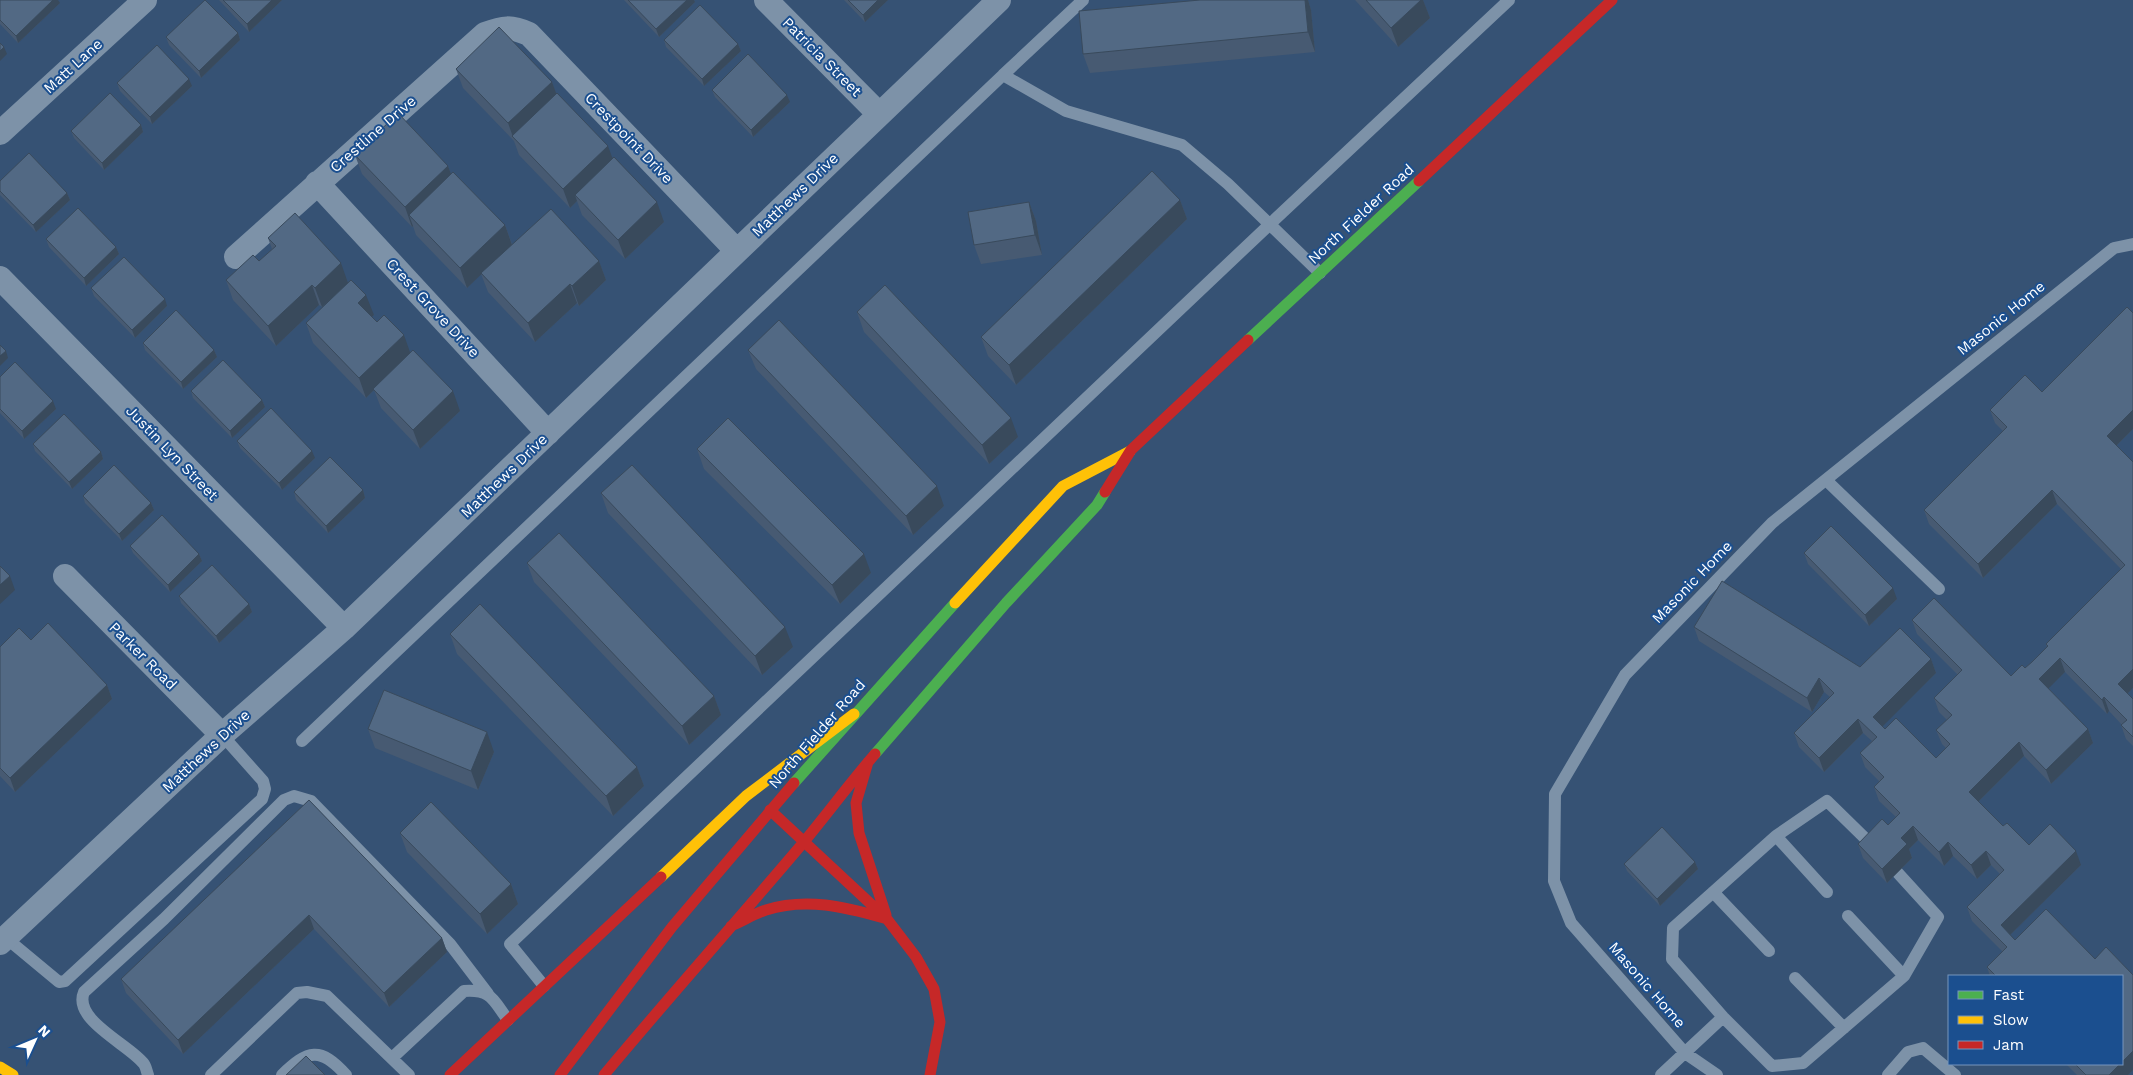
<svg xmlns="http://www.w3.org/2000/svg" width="2133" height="1075" viewBox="0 0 2133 1075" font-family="'Work Sans',sans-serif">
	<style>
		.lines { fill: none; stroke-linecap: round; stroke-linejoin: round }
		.lane { stroke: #7d92a8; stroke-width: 12 }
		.street { stroke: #7d92a8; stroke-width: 24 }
		.fast { stroke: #4caf50; stroke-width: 11 }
		.slow { stroke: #ffc107; stroke-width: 11 }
		.jam { stroke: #c62828; stroke-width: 11 }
		.wall { fill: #475a72 }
		.shaded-wall { fill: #394a5c }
		.building { fill: #526984; stroke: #394a5c }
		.labels { text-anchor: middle; stroke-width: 4; stroke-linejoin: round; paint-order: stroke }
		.street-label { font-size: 15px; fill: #fff; stroke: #1b4f8f }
	</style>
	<rect width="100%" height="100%" fill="#365274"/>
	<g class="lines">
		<path class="lane" d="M 1083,0 L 1003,75 L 1066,111 L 1182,145 L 1228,184 L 1320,273
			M 1826,480 L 1939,589
			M 302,741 L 1003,75
			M 1776,836 L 1827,801 L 1874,847
			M 1897,872 L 1938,917 L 1904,976
			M 1713,892 L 1769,951
			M 1827,892 L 1776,836 L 1673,928 L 1672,959 L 1723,1017 L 1772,1066 L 1803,1063 L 1904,976 L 1848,916
			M 6,938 L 59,982 L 65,981 L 262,799 L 265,789 L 263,781 L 222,735
			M 1795,978 L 1844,1028
			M 544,986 L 510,944 L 1269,225 L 1509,0
			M 392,1058 L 464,991 C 492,989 493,1000 508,1020
			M 148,1075 C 147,1072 146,1067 144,1064 C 130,1045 72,1020 84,992 L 164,919 L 284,800 L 294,796 L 311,801 L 450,944 L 488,994
			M 211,1075 L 297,993 L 307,992 L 327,996 L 409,1075
			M 282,1075 C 308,1050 320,1046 346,1075
			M 1661,1075 L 1723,1017
			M 1717,1075 L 1685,1053 L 1571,923 L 1554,881 L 1555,794 L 1625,675 L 1772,523 L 2114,248 L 2133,244
			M 1888,1075 L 1908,1052 L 1923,1048 L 1955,1075"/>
		<path class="street" d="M 766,0 L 879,114
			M 0,133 L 145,0
			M 317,183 L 548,433
			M 236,257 L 485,34 C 503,27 511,26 529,34 L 737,251
			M 0,278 L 344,628
			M 65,576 L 222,735
			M 0,943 L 222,735 L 344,628 L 999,0"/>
		<path class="fast" d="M 1248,340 L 1419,181
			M 875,754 L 1006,603 L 1097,505 L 1105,492
			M 794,783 L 955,603"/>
		<path class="slow" d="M 955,603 L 1063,486 L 1130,451
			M 661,877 L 746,796 L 854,714
			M 0,1067 L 13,1075"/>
		<path class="jam" d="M 1419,181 L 1612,0
			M 1105,492 L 1131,450 L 1248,340
			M 868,762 L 856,803 L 859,833 L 886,915
			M 770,810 L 887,919 L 916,957 L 934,989 L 940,1022 L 930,1075
			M 731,926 C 743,921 754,914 766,910 C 806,897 845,907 884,918
			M 450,1075 L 661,877
			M 560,1075 L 672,927 L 794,783
			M 604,1075 C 669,997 737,921 803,843 C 827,814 850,783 875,754"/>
	</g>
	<path class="wall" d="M 0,0 L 60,3 L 18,43 L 0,24 Z
		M 219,0 L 282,0 L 249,32 Z
		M 624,0 L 694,0 L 695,2 L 659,37 Z
		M 844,0 L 888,0 L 865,22 Z
		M 1200,0 L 1308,0 L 1311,10 L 1315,52 L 1090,73 L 1083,54 Z
		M 1355,0 L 1423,0 L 1430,18 L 1398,47 Z
		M 238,33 L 240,40 L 201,78 L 169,45 L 166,37 Z
		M 664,40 L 738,44 L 741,51 L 704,86 L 666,47 Z
		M 456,69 L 552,82 L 556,94 L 613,159 L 664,222 L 625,259 L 582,215 L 577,201 L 570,208 L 519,155 L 514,141 L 463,88 Z
		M 117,83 L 192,86 L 152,124 L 120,91 Z
		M 712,90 L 790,102 L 753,137 L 715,97 Z
		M 141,125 L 143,132 L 104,170 L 74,138 L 71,131 Z
		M 355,155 L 448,166 L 451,174 L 505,225 L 512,244 L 599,261 L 606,280 L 579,306 L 577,303 L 535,342 L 488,292 L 481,274 L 467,288 L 416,235 L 413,226 L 412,227 L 362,174 Z
		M 0,181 L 67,193 L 70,200 L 36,232 L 0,195 Z
		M 1180,200 L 1187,219 L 1016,385 L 988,356 L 981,337 Z
		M 1029,202 L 1036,221 L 1042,255 L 981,264 L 974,245 Z
		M 268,238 L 348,282 L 374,315 L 371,317 L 410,353 L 460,411 L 420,449 L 381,408 L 374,390 L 366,398 L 313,343 L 306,323 L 337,294 L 322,307 L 319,305 L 276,346 L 233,300 L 226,280 L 259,261 L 272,249 Z
		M 46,239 L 116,247 L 119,254 L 86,286 L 49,247 Z
		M 91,288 L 167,306 L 135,338 L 94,296 Z
		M 857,312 L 1018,437 L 989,464 L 864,332 Z
		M 2133,313 L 2133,429 L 2116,446 L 2133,462 L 2133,688 L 2127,694 L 2133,699 L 2133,746 L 2126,739 L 2121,725 L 2122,725 L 2109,711 L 2107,714 L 2065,672 L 2048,688 L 2088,729 L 2093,743 L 2051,784 L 2024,756 L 1978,802 L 2003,826 L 2029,845 L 2081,865 L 2010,935 L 2015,940 L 2095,959 L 2133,975 L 2133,1070 L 2128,1075 L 2077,1075 L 2066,1064 L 2122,1064 L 2122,976 L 1990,976 L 1987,967 L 2003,952 L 1972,921 L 1967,907 L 2000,874 L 1991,865 L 1977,879 L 1953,856 L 1944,866 L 1918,840 L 1909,849 L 1912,858 L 1887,883 L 1863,858 L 1858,844 L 1888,825 L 1896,817 L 1879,801 L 1874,787 L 1880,782 L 1865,767 L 1860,753 L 1872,741 L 1863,733 L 1824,772 L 1799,747 L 1794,733 L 1830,697 L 1824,692 L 1812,712 L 1699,641 L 1694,627 L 1860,667 L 1931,659 L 1936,673 L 1882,726 L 1885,729 L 1936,758 L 1946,748 L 1942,744 L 1936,730 L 1947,720 L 1939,712 L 1934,698 L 1958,675 L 1917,634 L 1912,620 L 2011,676 L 2025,668 L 2047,647 L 2046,644 L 2121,569 L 2057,504 L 1983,578 L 1929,524 L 1924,510 L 2003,431 L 1995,423 L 1990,410 L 2042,392 Z
		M 143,343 L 214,350 L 217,357 L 183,389 L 145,350 Z
		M 748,350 L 944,506 L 913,535 L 756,369 Z
		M 0,377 L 56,409 L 24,439 L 0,413 Z
		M 191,391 L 262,400 L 265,407 L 232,438 L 193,398 Z
		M 237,441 L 315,458 L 282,490 L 240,448 Z
		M 33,444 L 101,452 L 103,459 L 72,489 L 35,451 Z
		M 697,449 L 871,573 L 840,604 L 704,469 Z
		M 363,490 L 365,498 L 328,533 L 296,500 L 294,492 Z
		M 601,493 L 793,647 L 762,675 L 608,513 Z
		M 83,496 L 151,503 L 154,510 L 122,541 L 85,503 Z
		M 130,546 L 199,554 L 202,561 L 170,592 L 133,553 Z
		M 1804,553 L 1897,599 L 1869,626 L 1808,564 Z
		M 527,563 L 714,696 L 721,715 L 689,745 L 534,582 Z
		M 179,596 L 249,604 L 252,612 L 219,643 L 181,603 Z
		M 450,634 L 637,767 L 644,786 L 613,816 L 457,654 Z
		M 31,640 L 107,685 L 112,699 L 15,792 L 0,776 L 0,647 Z
		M 368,729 L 494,752 L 478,790 L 375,748 Z
		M 309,800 L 442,938 L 447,952 L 389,1007 L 314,929 L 183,1054 L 126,993 L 121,979 Z
		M 400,833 L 511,884 L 518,904 L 487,934 L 407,852 Z
		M 1695,862 L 1698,869 L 1660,906 L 1627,871 L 1624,864 Z"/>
	<path class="shaded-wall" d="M 53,0 L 58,0 L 60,3 L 18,43 L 16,36 Z
		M 272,0 L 282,0 L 249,32 L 247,24 Z
		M 687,0 L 694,0 L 695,2 L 659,37 L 656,29 Z
		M 878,0 L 888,0 L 865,22 L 863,15 Z
		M 1305,0 L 1308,0 L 1311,10 L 1315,52 L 1308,32 Z
		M 1421,0 L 1423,0 L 1430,18 L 1398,47 L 1391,28 Z
		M 238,33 L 240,40 L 201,78 L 199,71 Z
		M 738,44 L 741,51 L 704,86 L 702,79 Z
		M 4,47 L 7,54 L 0,61 L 0,51 Z
		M 189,79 L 192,86 L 152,124 L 150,117 Z
		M 552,82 L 559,101 L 513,137 L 508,123 Z
		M 787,95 L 790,102 L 753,137 L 751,130 Z
		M 141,125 L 143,132 L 104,170 L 102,163 Z
		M 608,146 L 615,165 L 575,195 L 577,201 L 570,208 L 563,189 Z
		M 448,166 L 455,185 L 409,215 L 413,226 L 412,227 L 405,207 Z
		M 67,193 L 70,200 L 36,232 L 33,225 Z
		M 1180,200 L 1187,219 L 1016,385 L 1009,365 Z
		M 657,202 L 664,222 L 625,259 L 618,240 Z
		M 1029,202 L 1036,221 L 1042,255 L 1035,235 Z
		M 505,225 L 512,245 L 467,288 L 460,268 Z
		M 116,247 L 119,254 L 86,286 L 84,278 Z
		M 599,261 L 606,280 L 579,306 L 572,286 Z
		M 341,263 L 348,283 L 322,307 L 315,288 Z
		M 570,284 L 577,303 L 535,342 L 528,323 Z
		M 312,285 L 319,305 L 276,346 L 268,326 Z
		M 366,295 L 374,315 L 365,323 L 358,303 Z
		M 165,299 L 167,306 L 135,338 L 132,330 Z
		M 404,335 L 411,355 L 373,389 L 374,390 L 366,398 L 359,378 Z
		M 214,350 L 217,357 L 183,389 L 181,382 Z
		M 6,351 L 8,358 L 0,366 L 0,356 Z
		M 453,391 L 460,411 L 420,449 L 413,430 Z
		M 262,400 L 265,407 L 232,438 L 230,431 Z
		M 53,401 L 56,409 L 24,439 L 22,431 Z
		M 2133,410 L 2133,429 L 2112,450 L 2107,436 Z
		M 1011,418 L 1018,437 L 989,464 L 982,445 Z
		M 312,451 L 315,458 L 282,490 L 279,483 Z
		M 101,452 L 103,459 L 72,489 L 69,482 Z
		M 937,486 L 944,506 L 913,535 L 906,516 Z
		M 363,490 L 365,498 L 328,533 L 326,526 Z
		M 2052,490 L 2057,504 L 1983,578 L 1978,564 Z
		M 151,503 L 154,510 L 122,541 L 119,534 Z
		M 199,554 L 202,561 L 170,592 L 168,585 Z
		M 864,554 L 871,573 L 840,604 L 832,585 Z
		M 10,576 L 15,590 L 0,604 L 0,585 Z
		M 1893,588 L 1897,599 L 1869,626 L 1865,615 Z
		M 249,604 L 252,612 L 219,643 L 216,636 Z
		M 785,627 L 793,647 L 762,675 L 755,656 Z
		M 2060,658 L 2065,672 L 2044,693 L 2039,679 Z
		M 1931,659 L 1936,673 L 1878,731 L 1873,717 Z
		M 2133,669 L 2133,688 L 2123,698 L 2118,684 Z
		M 1819,678 L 1824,692 L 1812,712 L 1807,698 Z
		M 107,685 L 112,699 L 15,792 L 10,778 Z
		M 714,696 L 721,715 L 689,745 L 682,726 Z
		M 2104,697 L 2109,711 L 2107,714 L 2102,700 Z
		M 1858,719 L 1863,733 L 1824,772 L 1819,758 Z
		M 2088,729 L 2093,743 L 2051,784 L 2046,770 Z
		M 487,732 L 494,752 L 478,790 L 471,771 Z
		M 2019,742 L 2024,756 L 1974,806 L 1969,792 Z
		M 637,767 L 644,786 L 613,816 L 606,796 Z
		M 1913,826 L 1918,840 L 1909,849 L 1912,858 L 1887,883 L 1882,869 L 1901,838 Z
		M 1948,842 L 1953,856 L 1944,866 L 1939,852 Z
		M 1986,851 L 1991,865 L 1977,879 L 1971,865 Z
		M 2076,851 L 2081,865 L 2006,939 L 2001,925 Z
		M 1695,862 L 1698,869 L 1660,906 L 1657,899 Z
		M 511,884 L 518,904 L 487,934 L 480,914 Z
		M 309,915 L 314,929 L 183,1054 L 178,1040 Z
		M 442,938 L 447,952 L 389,1007 L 384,993 Z
		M 2133,1051 L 2133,1070 L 2128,1075 L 2109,1075 L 2120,1064 L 2122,1064 L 2122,1062 Z"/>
	<path class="building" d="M 0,0 L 53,0 L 16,36 L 0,20 Z
		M 205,0 L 238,33 L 199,71 L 166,37 Z
		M 223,0 L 272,0 L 247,24 Z
		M 628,0 L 687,0 L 656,29 Z
		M 848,0 L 878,0 L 863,15 Z
		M 1200,0 L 1305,0 L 1308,32 L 1083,54 L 1079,11 Z
		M 1366,0 L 1421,0 L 1391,28 Z
		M 700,5 L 738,44 L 702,79 L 664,40 Z
		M 499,27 L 552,82 L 508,123 L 456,69 Z
		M 0,43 L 4,47 L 0,51 Z
		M 157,45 L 189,79 L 150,117 L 117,83 Z
		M 748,54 L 787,95 L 751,130 L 712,90 Z
		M 110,93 L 141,125 L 102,163 L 71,131 Z
		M 557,93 L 608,146 L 563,189 L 512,136 Z
		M 398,113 L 448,166 L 405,207 L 355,155 Z
		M 29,153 L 67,193 L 33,225 L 0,191 L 0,181 Z
		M 614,157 L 657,202 L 618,240 L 575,195 Z
		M 1152,171 L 1180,200 L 1009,365 L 981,337 Z
		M 453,172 L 505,225 L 460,268 L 409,215 Z
		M 1029,202 L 1035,235 L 974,245 L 968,212 Z
		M 78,208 L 116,247 L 84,278 L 46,239 Z
		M 551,209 L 599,261 L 572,286 L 570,284 L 528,323 L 481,273 Z
		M 295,213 L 341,263 L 315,288 L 312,285 L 268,326 L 226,280 L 253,255 L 259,261 L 276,246 L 268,238 Z
		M 124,257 L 165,299 L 132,330 L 91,288 Z
		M 351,280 L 366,295 L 358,303 L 377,322 L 384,315 L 404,335 L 359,378 L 306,323 Z
		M 885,285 L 1011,418 L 982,445 L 857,312 Z
		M 2127,307 L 2133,313 L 2133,410 L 2107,436 L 2133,462 L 2133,669 L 2118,684 L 2133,699 L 2133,737 L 2121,725 L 2127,720 L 2104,697 L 2102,700 L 2060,658 L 2039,679 L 2088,729 L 2046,770 L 2019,742 L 1969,792 L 2003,826 L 2007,823 L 2029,845 L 2050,824 L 2076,851 L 2001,925 L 2015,940 L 2046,909 L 2095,959 L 2106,947 L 2133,975 L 2133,1051 L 2122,1062 L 2122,976 L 1996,976 L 1987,967 L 2007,947 L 1967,907 L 2004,870 L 1986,851 L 1971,865 L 1948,842 L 1939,852 L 1913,826 L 1901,838 L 1907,844 L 1882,869 L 1858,844 L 1882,819 L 1888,825 L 1900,813 L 1874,787 L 1884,777 L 1860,753 L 1877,737 L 1858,719 L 1819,758 L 1794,733 L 1834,693 L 1819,678 L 1807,698 L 1694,627 L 1722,581 L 1860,667 L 1900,628 L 1931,659 L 1873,717 L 1885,729 L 1896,718 L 1936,758 L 1950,744 L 1936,730 L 1952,715 L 1934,698 L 1962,670 L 1912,620 L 1934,598 L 2011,676 L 2022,665 L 2025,668 L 2032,662 L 2048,646 L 2046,644 L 2125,565 L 2052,490 L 1978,564 L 1924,510 L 2007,427 L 1990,410 L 2025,375 L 2042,392 Z
		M 176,310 L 214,350 L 181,382 L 143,343 Z
		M 779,320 L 937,486 L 906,516 L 748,350 Z
		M 0,345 L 6,351 L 0,356 Z
		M 413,350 L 453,391 L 413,430 L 373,389 Z
		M 223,360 L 262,400 L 230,431 L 191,391 Z
		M 15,362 L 53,401 L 22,431 L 0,409 L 0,377 Z
		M 271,408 L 312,451 L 279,483 L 237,441 Z
		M 64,414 L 101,452 L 69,482 L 33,444 Z
		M 728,418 L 864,554 L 832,585 L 697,449 Z
		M 330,457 L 363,490 L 326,526 L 294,492 Z
		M 114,465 L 151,503 L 119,534 L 83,496 Z
		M 632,465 L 785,627 L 755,656 L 601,493 Z
		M 162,515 L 199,554 L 168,585 L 130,546 Z
		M 1831,526 L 1893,588 L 1865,615 L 1804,553 Z
		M 559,533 L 714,696 L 682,726 L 527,563 Z
		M 212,565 L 249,604 L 216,636 L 179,596 Z
		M 0,566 L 10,576 L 0,585 Z
		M 480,604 L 637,767 L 606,796 L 450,634 Z
		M 48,623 L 107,685 L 10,778 L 0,768 L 0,647 L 19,628 L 31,640 Z
		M 384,690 L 487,732 L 471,771 L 368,729 Z
		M 309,800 L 442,938 L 384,993 L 309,915 L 178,1040 L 121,979 Z
		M 431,802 L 511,884 L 480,914 L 400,833 Z
		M 1662,827 L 1695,862 L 1657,899 L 1624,864 Z
		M 306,1056 L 325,1075 L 286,1075 Z
		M 2075,1064 L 2120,1064 L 2109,1075 L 2086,1075 Z"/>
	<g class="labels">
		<g class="street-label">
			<text transform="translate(822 57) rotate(45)" y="5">Patricia Street</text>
			<text transform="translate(73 66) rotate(-42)" y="5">Matt Lane</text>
			<text transform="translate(373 134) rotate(-41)" y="5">Crestline Drive</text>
			<text transform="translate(629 138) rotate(46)" y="5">Crestpoint Drive</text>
			<text transform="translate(795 195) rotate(-44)" y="5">Matthews Drive</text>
			<text transform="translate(1361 214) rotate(-43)" y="5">North Fielder Road</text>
			<text transform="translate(433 308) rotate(47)" y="5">Crest Grove Drive</text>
			<text transform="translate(2001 318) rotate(-39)" y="5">Masonic Home</text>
			<text transform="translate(172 453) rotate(46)" y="5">Justin Lyn Street</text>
			<text transform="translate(504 476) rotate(-44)" y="5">Matthews Drive</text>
			<text transform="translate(1692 582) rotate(-46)" y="5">Masonic Home</text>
			<text transform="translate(143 656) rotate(45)" y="5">Parker Road</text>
			<text transform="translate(817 734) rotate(-49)" y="5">North Fielder Road</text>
			<text transform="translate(206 751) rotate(-43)" y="5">Matthews Drive</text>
			<text transform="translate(1647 985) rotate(49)" y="5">Masonic Home</text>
		</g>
	</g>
	<rect x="1948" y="975" width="175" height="90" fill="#1b4f8f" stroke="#7695bc"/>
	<rect x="1958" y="991" width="25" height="8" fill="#4caf50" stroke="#7695bc"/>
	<text x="1993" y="1000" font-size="15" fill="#ffffff">Fast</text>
	<rect x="1958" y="1016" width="25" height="8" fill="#ffc107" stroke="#7695bc"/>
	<text x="1993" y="1025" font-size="15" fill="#ffffff">Slow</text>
	<rect x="1958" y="1041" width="25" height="8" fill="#c62828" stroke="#7695bc"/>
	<text x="1993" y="1050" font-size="15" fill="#ffffff">Jam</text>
	<g transform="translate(35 1040) rotate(46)" stroke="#1b4f8f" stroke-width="4" paint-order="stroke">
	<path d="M0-4L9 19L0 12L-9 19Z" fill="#ffffff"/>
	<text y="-8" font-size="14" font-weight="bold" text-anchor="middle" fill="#ffffff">N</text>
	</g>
</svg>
